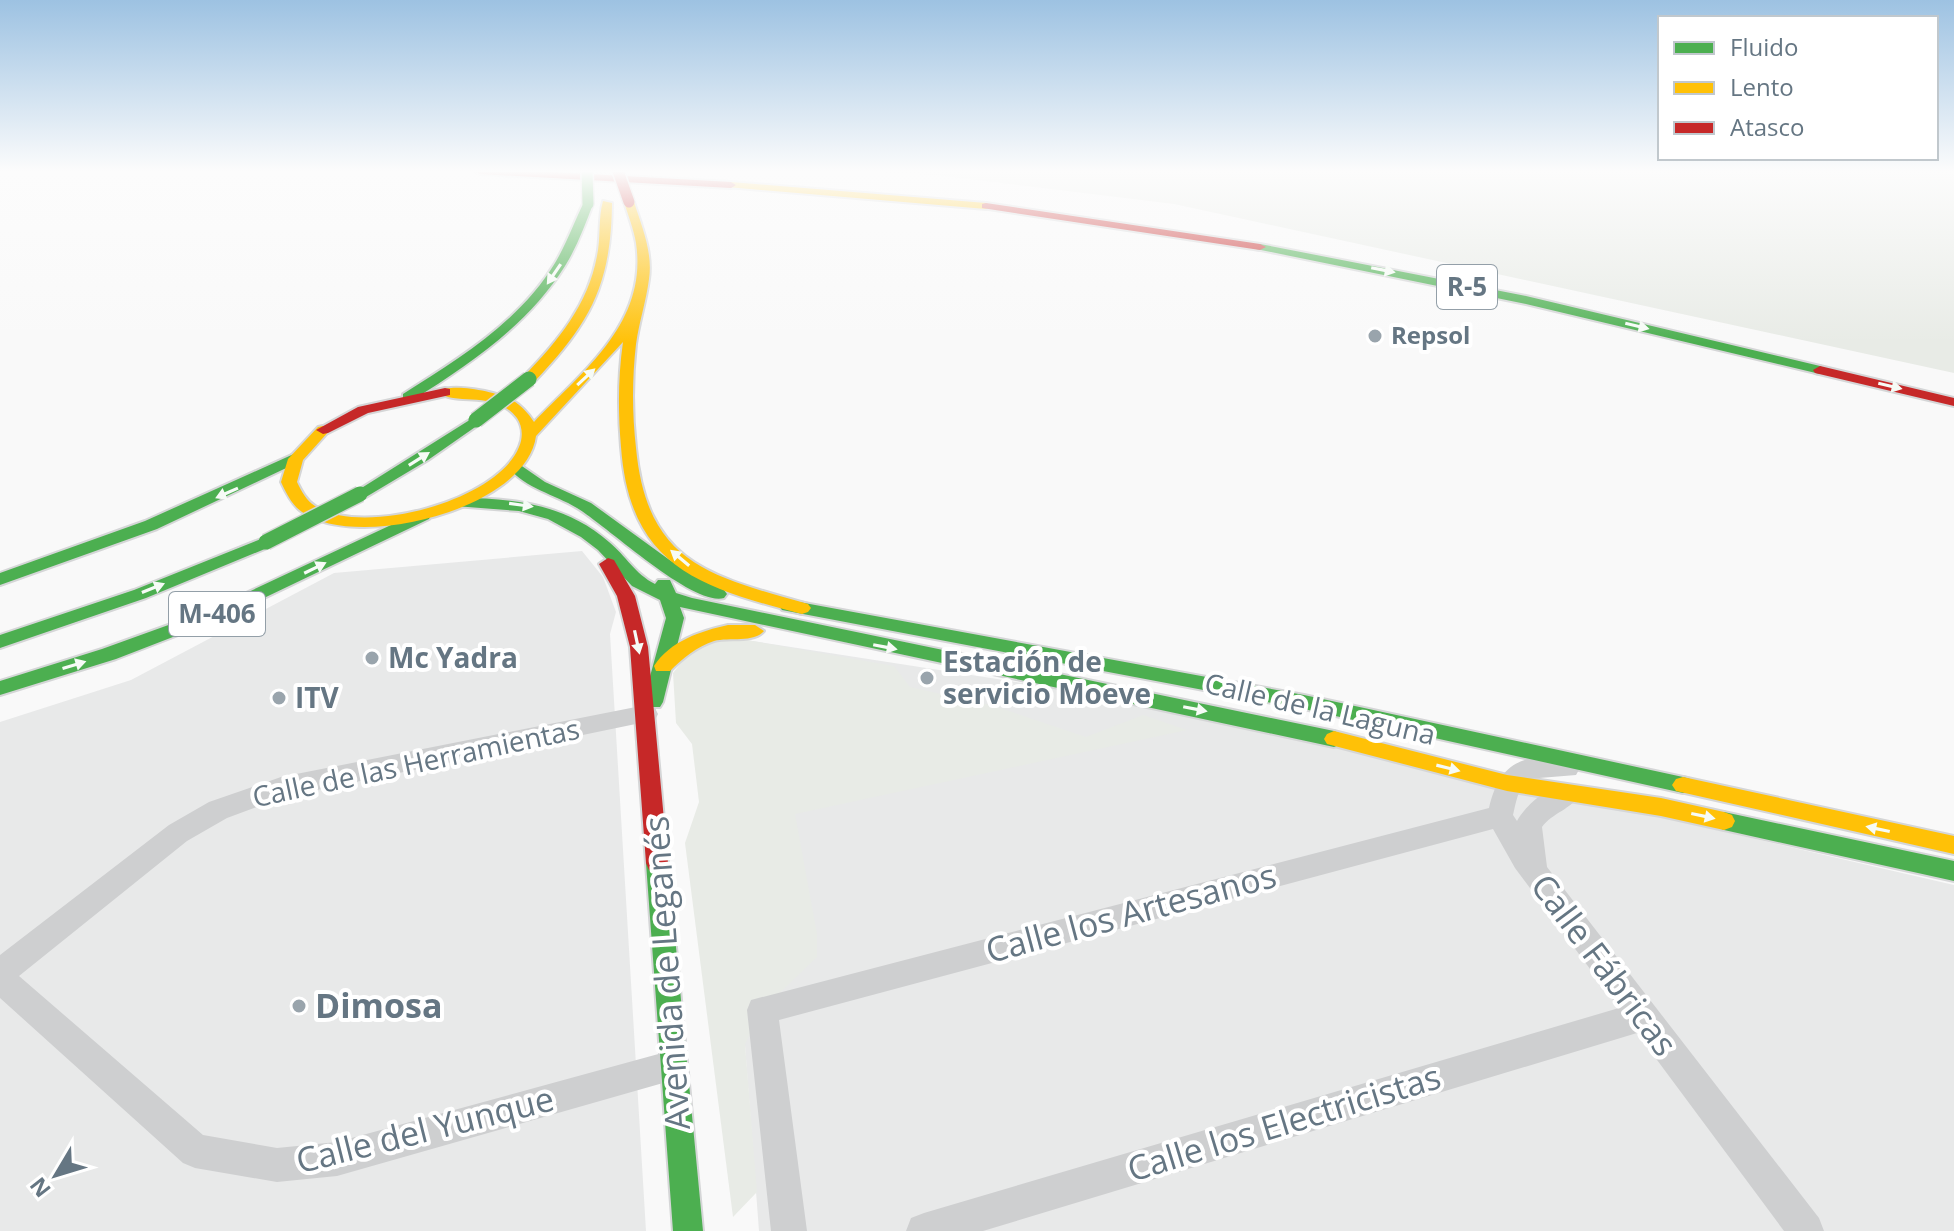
<svg xmlns="http://www.w3.org/2000/svg" width="1954" height="1231" viewBox="0 0 1954 1231" font-family="'Open Sans',sans-serif">
	<style>
		.built { fill: #e8e9e9 }
		.green { fill: #e8ebe6 }
		.lines { fill: none; stroke-linecap: round; stroke-linejoin: round }
		.fast-casing { stroke: #d5d6d7; stroke-width: 4 }
		.slow-casing { stroke: #d5d6d7; stroke-width: 4 }
		.jam-casing { stroke: #d5d6d7; stroke-width: 4 }
		.street { fill: #cecfd0; fill-rule: evenodd }
		.fast { fill: #4caf50; fill-rule: evenodd }
		.slow { fill: #ffc107; fill-rule: evenodd }
		.jam { fill: #c62828; fill-rule: evenodd }
		.fast-bridge-far1-casing { stroke: #d5d6d6; stroke-width: 14; stroke-linecap: butt }
		.fast-bridge-casing { stroke: #d5d6d6; stroke-width: 18; stroke-linecap: butt }
		.jam-bridge-casing { stroke: #d5d6d6; stroke-width: 14; stroke-linecap: butt }
		.fast-bridge-far1 { stroke: #4caf50; stroke-width: 11 }
		.fast-bridge { stroke: #4caf50; stroke-width: 15 }
		.jam-bridge { stroke: #c62828; stroke-width: 11 }
		.oneway { fill: #f6fbf6 }
		.poi-dot { fill: #99a4ac; stroke: #fff; stroke-width: 3 }
		.labels { text-anchor: middle; stroke-width: 8; stroke-linejoin: round; paint-order: stroke }
		.far-poi-label { font-size: 24px; font-weight: bold; fill: #657683; stroke: #fff; text-anchor: start }
		.shield { fill: #fff; stroke: #939fa8; stroke-width: 2 }
		.shield-label { font-size: 26px; font-weight: bold; fill: #657683 }
		.poi-label { font-size: 28px; font-weight: bold; fill: #657683; stroke: #fff; text-anchor: start }
		.street-label { font-size: 28px; fill: #657683; stroke: #fff }
		.near-street-label { font-size: 34px; fill: #657683; stroke: #fff }
		.near-poi-label { font-size: 34px; font-weight: bold; fill: #657683; stroke: #fff; text-anchor: start }
	</style>
	<rect width="100%" height="100%" fill="#f9f9f9"/>
	<path class="built" d="M 582,551 L 603,577 L 616,612 L 610,634 L 646,1231 L 0,1231 L 0,722 L 131,680 L 334,573 Z
		M 714,635 L 1203,711 L 1954,885 L 1954,1231 L 759,1231 Z"/>
	<path class="green" d="M 865,171 L 1954,171 L 1954,373 L 1174,204 L 935,175 Z
		M 730,637 L 894,666 L 910,687 L 994,706 L 1086,737 L 1143,715 L 1187,730 L 795,814 L 817,934 L 817,957 L 762,1010 L 745,1044 L 757,1192 L 733,1217 L 685,843 L 699,802 L 692,744 L 676,723 L 673,673 L 692,649 Z"/>
	<g class="lines">
		<defs>
			<path id="fast" d="M 584,202 L 593,204 C 585,225 577,247 565,266 C 528,325 471,363 413,400 L 403,400 L 403,394 C 459,359 520,321 555,263 C 567,243 574,222 584,202 Z
				M 1260,244 L 1526,296 L 1820,366 L 1827,370 L 1820,374 L 1526,304 L 1256,249 L 1256,245 Z
				M 476,416 L 481,417 L 481,423 L 428,460 L 366,497 L 360,499 L 352,494 Z
				M 296,453 L 304,458 L 301,461 L 157,529 L 0,585 L 0,573 L 145,521 Z
				M 516,462 L 545,482 L 591,503 L 671,561 L 724,590 L 727,594 L 724,598 C 693,607 607,526 577,508 C 554,494 526,489 508,467 Z
				M 461,498 C 515,498 567,505 609,542 C 626,556 635,574 655,584 L 658,580 L 670,580 L 676,593 L 692,598 L 1334,731 L 1341,734 L 1344,739 L 1341,744 L 1334,747 L 680,607 L 684,618 L 663,702 L 660,707 L 646,707 L 643,702 L 666,618 L 660,600 L 632,586 L 598,550 L 581,537 L 548,519 L 519,511 L 455,506 L 453,503 Z
				M 423,510 L 431,515 L 429,519 L 222,618 L 116,659 L 0,695 L 0,681 L 102,649 L 210,610 Z
				M 266,537 L 272,538 L 274,542 L 272,546 L 146,598 L 0,648 L 0,635 L 134,590 Z
				M 788,600 L 1304,695 L 1683,777 L 1690,779 L 1694,785 L 1690,791 L 1683,793 L 1304,709 L 782,610 L 779,606 L 782,602 Z
				M 1724,812 L 1954,861 L 1954,881 L 1724,830 L 1716,827 L 1713,821 L 1716,815 Z
				M 657,853 L 665,856 L 668,863 L 703,1231 L 673,1231 L 646,863 L 649,856 Z"/>
			<path id="slow" d="M 731,182 L 986,203 L 991,206 L 986,209 L 727,187 L 727,183 Z
				M 629,199 L 634,202 C 642,227 653,253 649,279 C 646,302 639,322 636,344 C 632,379 632,413 636,448 C 647,564 710,576 808,604 L 811,608 L 808,612 L 802,614 C 699,587 630,567 621,447 C 618,412 618,377 623,342 L 536,436 C 526,510 356,551 302,512 C 292,505 286,493 281,482 L 288,459 L 318,427 L 323,426 L 330,430 L 303,460 L 297,482 C 302,492 306,500 315,506 C 362,537 498,501 519,447 C 523,438 523,427 517,418 C 494,389 457,407 438,392 C 451,382 497,392 512,400 C 522,406 528,413 534,422 C 583,371 648,323 636,243 C 634,230 628,215 624,202 Z
				M 603,201 L 612,203 C 611,286 590,323 534,382 L 524,382 L 524,376 C 558,341 588,305 597,256 C 601,238 598,218 603,201 Z
				M 728,625 L 755,625 L 764,631 C 754,643 729,637 714,641 C 696,647 683,658 670,671 L 656,671 L 654,666 C 670,641 701,631 728,625 Z
				M 1334,731 L 1507,775 L 1661,798 L 1724,812 L 1732,815 L 1735,821 L 1732,827 L 1724,830 L 1661,816 L 1507,791 L 1327,744 L 1324,739 L 1327,734 Z
				M 1683,777 L 1954,836 L 1954,854 L 1676,791 L 1672,785 L 1676,779 Z"/>
			<path id="jam" d="M 475,171 L 536,171 L 731,182 L 736,185 L 731,188 L 480,174 Z
				M 986,203 L 1260,244 L 1266,247 L 1260,250 L 982,208 L 982,204 Z
				M 1820,366 L 1954,398 L 1954,406 L 1815,373 L 1813,370 Z
				M 445,388 L 450,389 L 450,395 L 368,413 L 328,433 L 323,434 L 316,430 L 358,407 Z
				M 608,558 L 614,560 L 635,596 L 648,647 L 668,863 L 665,870 L 657,873 L 649,870 L 646,863 L 630,647 L 617,596 L 599,564 Z"/>
		</defs>
		<use href="#fast" class="fast-casing"/>
		<use href="#slow" class="slow-casing"/>
		<use href="#jam" class="jam-casing"/>
		<path class="street" d="M 646,705 L 655,708 L 658,714 L 655,720 L 283,797 L 227,818 L 187,841 L 19,976 L 203,1135 L 277,1148 L 337,1142 L 673,1050 L 684,1055 L 689,1066 L 684,1077 L 337,1176 L 277,1182 L 195,1168 L 183,1163 L 0,998 L 0,955 L 169,825 L 209,802 L 281,777 Z
			M 1537,757 L 1576,761 L 1580,768 L 1576,775 L 1527,779 C 1518,789 1516,802 1513,815 L 1517,821 C 1527,803 1555,779 1576,787 L 1580,794 C 1572,809 1552,813 1542,827 L 1547,867 L 1819,1218 L 1824,1231 L 1784,1231 L 1637,1033 L 983,1231 L 906,1231 L 911,1218 L 924,1213 L 1619,1008 L 1515,868 L 1493,829 L 779,1020 L 807,1231 L 771,1231 L 747,1010 L 751,1000 L 1489,808 C 1496,779 1506,762 1537,757 Z"/>
		<use href="#fast" class="fast"/>
		<use href="#slow" class="slow"/>
		<use href="#jam" class="jam"/>
		<defs>
			<path id="fast-bridge-far1" d="M 587,171 L 588,204"/>
			<path id="fast-bridge" d="M 476,420 L 529,379
				M 266,542 L 360,494"/>
			<path id="jam-bridge" d="M 618,171 L 629,202"/>
		</defs>
		<use href="#fast-bridge-far1" class="fast-bridge-far1-casing"/>
		<use href="#fast-bridge" class="fast-bridge-casing"/>
		<use href="#jam-bridge" class="jam-bridge-casing"/>
		<use href="#fast-bridge-far1" class="fast-bridge-far1"/>
		<use href="#fast-bridge" class="fast-bridge"/>
		<use href="#jam-bridge" class="jam-bridge"/>
	</g>
	<defs><path id="oneway-solid" d="M-6-.8H1V-3.2L6.5 0L1 3.2V.8H-6Z" transform="scale(2)"/></defs>
	<g class="oneway">
		<use href="#oneway-solid" transform="translate(1383 270) rotate(11)"/>
		<use href="#oneway-solid" transform="translate(554 274) rotate(124)"/>
		<use href="#oneway-solid" transform="translate(1637 326) rotate(13)"/>
		<use href="#oneway-solid" transform="translate(586 377) rotate(-43)"/>
		<use href="#oneway-solid" transform="translate(1890 386) rotate(13)"/>
		<use href="#oneway-solid" transform="translate(419 459) rotate(-32)"/>
		<use href="#oneway-solid" transform="translate(227 493) rotate(156)"/>
		<use href="#oneway-solid" transform="translate(521 505) rotate(8)"/>
		<use href="#oneway-solid" transform="translate(680 558) rotate(-140)"/>
		<use href="#oneway-solid" transform="translate(315 568) rotate(-26)"/>
		<use href="#oneway-solid" transform="translate(153 588) rotate(-22)"/>
		<use href="#oneway-solid" transform="translate(637 642) rotate(78)"/>
		<use href="#oneway-solid" transform="translate(885 647) rotate(11)"/>
		<use href="#oneway-solid" transform="translate(74 665) rotate(-17)"/>
		<use href="#oneway-solid" transform="translate(1195 709) rotate(11)"/>
		<use href="#oneway-solid" transform="translate(1448 768) rotate(14)"/>
		<use href="#oneway-solid" transform="translate(1703 816) rotate(12)"/>
		<use href="#oneway-solid" transform="translate(1878 829) rotate(-168)"/>
	</g>
	<linearGradient id="sky" x2="0" y2="1"><stop stop-color="#9dc2e2"/><stop offset="0.5" stop-color="#fcfcfc"/><stop offset="1" stop-color="#fcfcfc" stop-opacity="0"/></linearGradient>
	<rect width="1954" height="343" fill="url(#sky)"/>
	<g class="poi-dot">
		<circle cx="1375" cy="336" r="8"/>
		<circle cx="372" cy="658" r="8"/>
		<circle cx="927" cy="678" r="8"/>
		<circle cx="279" cy="698" r="8"/>
		<circle cx="299" cy="1006" r="8"/>
	</g>
	<g class="labels">
		<g class="far-poi-label">
			<text x="1391" y="344">Repsol</text>
		</g>
		<g class="shield">
			<rect x="1437" y="265" width="60" height="44" rx="6"/>
			<rect x="169" y="592" width="96" height="44" rx="6"/>
		</g>
		<g class="shield-label">
			<text x="1467" y="296">R-5</text>
			<text x="217" y="623">M-406</text>
		</g>
		<g class="poi-label">
			<text x="388" y="668">Mc Yadra</text>
			<text x="943" y="672">Estación de<tspan x="943" dy="32">servicio Moeve</tspan></text>
			<text x="295" y="708">ITV</text>
		</g>
		<g class="street-label">
			<text transform="translate(1320 709) rotate(13)" y="10">Calle de la Laguna</text>
			<text transform="translate(416 763) rotate(-12)" y="10">Calle de las Herramientas</text>
		</g>
		<g class="near-street-label">
			<text transform="translate(1131 913) rotate(-15)" y="12">Calle los Artesanos</text>
			<text transform="translate(1604 965) rotate(53)" y="12">Calle Fábricas</text>
			<text transform="translate(667 973) rotate(-94)" y="12">Avenida de Leganés</text>
			<text transform="translate(1284 1123) rotate(-17)" y="12">Calle los Electricistas</text>
			<text transform="translate(425 1130) rotate(-14)" y="12">Calle del Yunque</text>
		</g>
		<g class="near-poi-label">
			<text x="315" y="1018">Dimosa</text>
		</g>
	</g>
	<rect x="1658" y="16" width="280" height="144" fill="#ffffff" stroke="#c1c8cd" stroke-width="2"/>
	<rect x="1674" y="42" width="40" height="12" fill="#4caf50" stroke="#c1c8cd" stroke-width="2"/>
	<text x="1730" y="56" font-size="24" fill="#657683">Fluido</text>
	<rect x="1674" y="82" width="40" height="12" fill="#ffc107" stroke="#c1c8cd" stroke-width="2"/>
	<text x="1730" y="96" font-size="24" fill="#657683">Lento</text>
	<rect x="1674" y="122" width="40" height="12" fill="#c62828" stroke="#c1c8cd" stroke-width="2"/>
	<text x="1730" y="136" font-size="24" fill="#657683">Atasco</text>
	<g transform="translate(56 1175) rotate(232)" stroke="#ffffff" stroke-width="6" paint-order="stroke">
	<path d="M0-6L14 30L0 20L-14 30Z" fill="#657683"/>
	<text y="-12" font-size="22" font-weight="bold" text-anchor="middle" fill="#657683">N</text>
	</g>
</svg>
